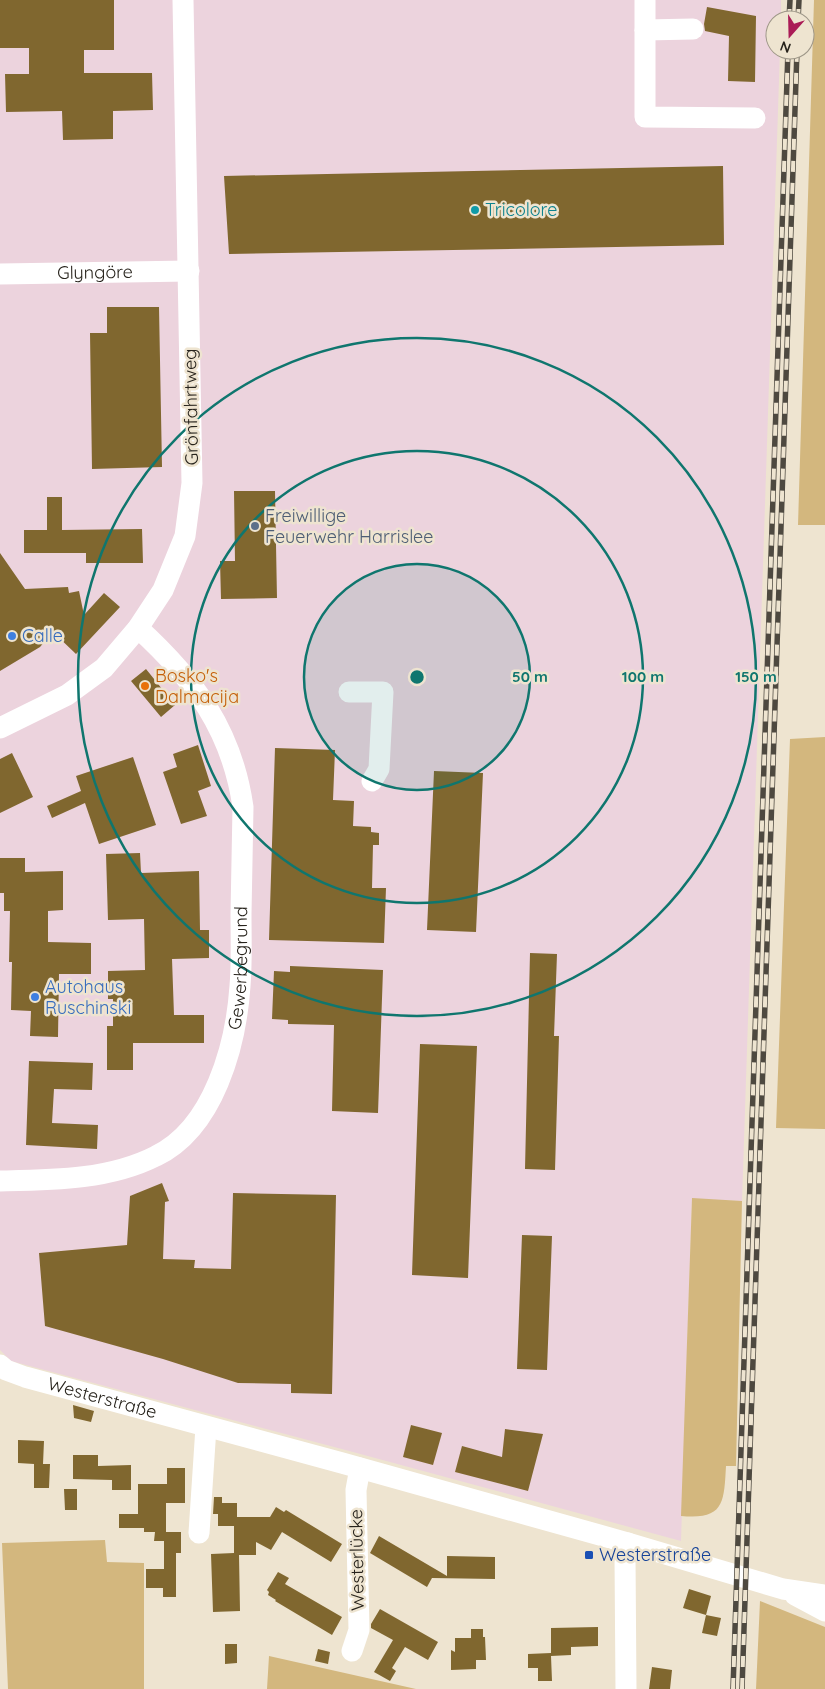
<svg xmlns="http://www.w3.org/2000/svg" width="825" height="1689" viewBox="0 0 825 1689" font-family="Quicksand,sans-serif">
	<style>
		.commercial { fill: #ecd3dd }
		.green { fill: #d3b77e }
		.building { fill: #80672f }
		.lines { fill: none; stroke-linecap: round; stroke-linejoin: round }
		.minor { stroke: #fff; stroke-width: 21 }
		.rail-casing { stroke: #4e4940; stroke-width: 5.5 }
		.rail { stroke: #eee4d0; stroke-width: 4; stroke-dasharray: 11; stroke-linecap: butt }
		.ring { fill: none; stroke: #0f766e; stroke-width: 2.5 }
		.culture-dot { fill: #0f9aa8; stroke: #eee4d0; stroke-width: 2 }
		.service-dot { fill: #5c6f8a; stroke: #eee4d0; stroke-width: 2 }
		.shop-dot { fill: #3f7fe0; stroke: #eee4d0; stroke-width: 2 }
		.food-dot { fill: #e8710a; stroke: #eee4d0; stroke-width: 2 }
		.transit-dot { fill: #1a4fb4; stroke: #eee4d0; stroke-width: 2 }
		.labels { text-anchor: middle; stroke-width: 5; stroke-linejoin: round; paint-order: stroke }
		.culture-label { font-size: 18px; fill: #0d838f; stroke: #eee4d0; text-anchor: start }
		.street-label { font-size: 18px; fill: #27231c; stroke: #eee4d0 }
		.service-label { font-size: 18px; fill: #4e5e75; stroke: #eee4d0; text-anchor: start }
		.shop-label { font-size: 18px; fill: #366cbe; stroke: #eee4d0; text-anchor: start }
		.food-label { font-size: 18px; fill: #c56008; stroke: #eee4d0; text-anchor: start }
		.transit-label { font-size: 18px; fill: #164399; stroke: #eee4d0; text-anchor: start }
		.centre { fill: #0f766e; stroke: #eee4d0; stroke-width: 2.5 }
		.ring-label { font-size: 15px; text-anchor: middle; font-weight: bold; fill: #0f766e; stroke: #eee4d0; stroke-width: 5; stroke-linejoin: round; paint-order: stroke }
	</style>
	<rect width="100%" height="100%" fill="#eee4d0"/>
	<path class="commercial" d="M 0,0 L 781,0 L 781,20 L 775,20 L 775,50 L 780,50 L 742,1201 L 692,1199 L 681,1541 L 353,1452 L 11,1361 L 0,1350 Z"/>
	<path class="green" d="M 814,0 L 825,0 L 825,525 L 798,525 Z
		M 825,737 L 825,1129 L 776,1128 L 790,739 Z
		M 692,1198 L 742,1201 L 736,1466 L 726,1466 C 724,1503 724,1520 681,1516 Z
		M 105,1540 L 107,1562 L 144,1563 L 144,1689 L 8,1689 L 2,1543 Z
		M 760,1601 L 825,1627 L 825,1689 L 756,1689 Z
		M 269,1656 L 416,1689 L 267,1689 Z"/>
	<path class="building" d="M 0,0 L 114,0 L 114,50 L 84,50 L 84,73 L 152,73 L 153,110 L 113,111 L 113,139 L 63,140 L 62,111 L 6,112 L 5,74 L 29,74 L 29,48 L 0,48 Z
		M 707,7 L 756,16 L 755,82 L 728,81 L 729,36 L 705,31 L 704,24 Z
		M 723,166 L 724,245 L 229,254 L 224,176 Z
		M 107,307 L 159,307 L 162,467 L 92,469 L 90,333 L 107,333 Z
		M 234,491 L 275,491 L 277,598 L 221,599 L 220,561 L 235,561 Z
		M 47,497 L 62,497 L 62,530 L 142,529 L 143,563 L 86,563 L 86,553 L 24,553 L 24,530 L 47,530 Z
		M 0,553 L 25,589 L 68,587 L 69,593 L 79,591 L 84,615 L 104,593 L 120,607 L 76,654 L 53,632 L 40,647 L 0,671 Z
		M 146,669 L 175,705 L 161,717 L 131,681 Z
		M 198,745 L 211,786 L 198,791 L 207,816 L 181,824 L 163,772 L 177,767 L 173,754 Z
		M 275,748 L 335,750 L 333,800 L 354,801 L 353,826 L 371,827 L 371,832 L 379,833 L 379,845 L 373,845 L 372,888 L 386,888 L 384,943 L 269,940 Z
		M 12,753 L 33,797 L 0,813 L 0,759 Z
		M 133,757 L 156,825 L 99,844 L 85,803 L 52,818 L 47,806 L 81,791 L 76,776 Z
		M 434,771 L 483,773 L 476,932 L 427,930 Z
		M 140,853 L 141,873 L 199,871 L 200,930 L 209,930 L 209,958 L 172,959 L 174,1015 L 204,1015 L 204,1043 L 133,1043 L 133,1070 L 107,1070 L 107,1026 L 113,1026 L 113,999 L 108,999 L 108,971 L 145,970 L 144,919 L 108,920 L 106,854 Z
		M 0,858 L 25,858 L 25,872 L 63,871 L 63,910 L 48,911 L 48,942 L 91,943 L 91,974 L 59,974 L 58,1037 L 30,1036 L 31,1011 L 11,1010 L 12,962 L 9,962 L 10,911 L 4,911 L 4,893 L 0,893 Z
		M 530,953 L 557,954 L 554,1036 L 559,1036 L 555,1170 L 525,1169 Z
		M 290,966 L 383,970 L 378,1113 L 332,1111 L 334,1025 L 288,1024 L 288,1020 L 272,1019 L 274,971 L 290,972 Z
		M 420,1044 L 477,1046 L 468,1278 L 412,1275 Z
		M 29,1061 L 93,1063 L 92,1090 L 54,1089 L 52,1123 L 98,1125 L 97,1149 L 26,1145 Z
		M 162,1183 L 169,1201 L 165,1202 L 163,1259 L 195,1260 L 194,1268 L 231,1269 L 233,1193 L 336,1195 L 332,1394 L 291,1393 L 291,1384 L 238,1383 L 163,1359 L 45,1326 L 39,1253 L 127,1245 L 130,1196 Z
		M 522,1235 L 552,1236 L 547,1370 L 517,1369 Z
		M 73,1405 L 94,1411 L 91,1422 L 74,1418 Z
		M 411,1425 L 442,1433 L 433,1465 L 403,1457 Z
		M 505,1429 L 543,1434 L 528,1491 L 455,1472 L 462,1446 L 502,1457 Z
		M 18,1440 L 44,1441 L 43,1464 L 50,1464 L 49,1488 L 34,1488 L 34,1464 L 18,1463 Z
		M 73,1455 L 98,1455 L 98,1466 L 131,1465 L 131,1490 L 112,1490 L 112,1480 L 73,1479 Z
		M 167,1468 L 185,1468 L 185,1503 L 166,1503 L 166,1532 L 181,1532 L 181,1553 L 176,1553 L 176,1597 L 163,1597 L 163,1588 L 146,1588 L 146,1569 L 164,1569 L 164,1541 L 154,1541 L 155,1532 L 144,1532 L 144,1528 L 119,1528 L 119,1514 L 138,1514 L 138,1484 L 167,1484 Z
		M 64,1489 L 77,1489 L 77,1510 L 65,1510 Z
		M 214,1497 L 222,1497 L 222,1503 L 237,1503 L 237,1517 L 270,1517 L 276,1507 L 284,1512 L 286,1510 L 342,1544 L 331,1562 L 282,1532 L 271,1550 L 256,1542 L 256,1555 L 239,1555 L 240,1611 L 213,1612 L 211,1554 L 234,1553 L 234,1526 L 218,1526 L 218,1514 L 213,1514 Z
		M 379,1536 L 447,1576 L 447,1556 L 495,1557 L 495,1579 L 432,1578 L 427,1587 L 370,1553 Z
		M 278,1572 L 289,1578 L 285,1584 L 342,1617 L 332,1635 L 275,1601 L 276,1600 L 268,1595 L 269,1592 L 267,1590 Z
		M 689,1589 L 711,1596 L 706,1615 L 683,1608 Z
		M 380,1609 L 438,1642 L 428,1660 L 405,1647 L 392,1668 L 396,1671 L 390,1681 L 374,1672 L 393,1640 L 371,1628 L 371,1624 Z
		M 706,1615 L 721,1618 L 717,1636 L 702,1633 Z
		M 598,1627 L 598,1646 L 571,1647 L 571,1655 L 551,1656 L 552,1681 L 538,1681 L 538,1668 L 528,1668 L 528,1654 L 551,1653 L 551,1628 Z
		M 471,1629 L 483,1629 L 483,1637 L 485,1637 L 486,1660 L 476,1660 L 476,1669 L 451,1670 L 451,1650 L 455,1652 L 455,1638 L 471,1638 Z
		M 225,1644 L 237,1644 L 237,1663 L 225,1664 Z
		M 318,1649 L 330,1652 L 328,1664 L 315,1661 Z
		M 652,1667 L 672,1670 L 670,1689 L 649,1689 Z"/>
	<g class="lines">
		<g class="minor">
			<path d="M 645,0 L 645,117 L 755,118"/>
			<path d="M 645,30 L 693,29"/>
			<path id="s1" d="M 0,274 L 189,271"/>
			<path d="M 349,692 L 383,692 L 379,769 L 372,781"/>
			<path d="M 0,728 L 67,695 L 104,668 L 138,628 L 163,590 L 185,536 L 192,483 L 183,0"/>
			<path id="s2" d="M 0,1181 C 52,1180 109,1180 156,1156 C 214,1128 236,1045 240,986 C 242,962 241,938 241,914 C 242,878 242,843 243,807 C 232,730 194,679 138,628"/>
			<path id="s3" d="M 0,1365 L 6,1370 L 25,1377 L 342,1463 L 628,1543 L 783,1589 L 825,1595"/>
			<path d="M 199,1533 L 206,1427"/>
			<path d="M 795,1595 L 825,1611"/>
			<path d="M 352,1651 L 359,1630 L 356,1490 L 360,1468"/>
			<path d="M 626,1689 L 625,1557 L 628,1543"/>
		</g>
		<defs>
			<path id="rail" d="M 789,20 L 790,0
				M 798,20 L 799,0
				M 733,1689 L 788,50
				M 742,1689 L 797,50"/>
		</defs>
		<use href="#rail" class="rail-casing"/>
		<use href="#rail" class="rail"/>
	</g>
	<circle cx="417" cy="677" r="113" fill="#0f766e" fill-opacity=".12"/>
	<g class="ring">
		<circle cx="417" cy="677" r="113"/>
		<circle cx="417" cy="677" r="226"/>
		<circle cx="417" cy="677" r="339"/>
	</g>
	<circle class="culture-dot" cx="475" cy="210" r="5"/>
	<circle class="service-dot" cx="255" cy="526" r="5"/>
	<g class="shop-dot">
		<circle cx="12" cy="636" r="5"/>
		<circle cx="35" cy="997" r="5"/>
	</g>
	<circle class="food-dot" cx="145" cy="686" r="5"/>
	<rect class="transit-dot" x="584" y="1550" width="10" height="10" rx="2.5"/>
	<g class="labels">
		<g class="culture-label">
			<text x="485" y="216">Tricolore</text>
		</g>
		<g class="street-label">
			<text dy="6" stroke="none"><textPath href="#s1" startOffset="95">Glyngöre</textPath></text>
			<text transform="translate(191 407) rotate(-91)" y="6">Grönfahrtweg</text>
			<text dy="6" stroke="none"><textPath href="#s2" startOffset="375">Gewerbegrund</textPath></text>
			<text dy="6" stroke="none"><textPath href="#s3" startOffset="108">Westerstraße</textPath></text>
			<text transform="translate(357 1560) rotate(-91)" y="6">Westerlücke</text>
		</g>
		<g class="service-label">
			<text x="265" y="522">Freiwillige<tspan x="265" dy="21">Feuerwehr Harrislee</tspan></text>
		</g>
		<g class="shop-label">
			<text x="22" y="642">Calle</text>
			<text x="45" y="993">Autohaus<tspan x="45" dy="21">Ruschinski</tspan></text>
		</g>
		<g class="food-label">
			<text x="155" y="682">Bosko's<tspan x="155" dy="21">Dalmacija</tspan></text>
		</g>
		<g class="transit-label">
			<text x="599" y="1561">Westerstraße</text>
		</g>
	</g>
	<circle cx="417" cy="677" r="8" class="centre"/>
	<g class="ring-label">
		<text x="530" y="682">50 m</text>
		<text x="643" y="682">100 m</text>
		<text x="756" y="682">150 m</text>
	</g>
	<g transform="translate(790 35) rotate(200)"><circle r="24" fill="#eee4d0" stroke="#9e9788"/>
	<path d="M0-4L9 19L0 12L-9 19Z" fill="#aa1b56"/>
	<text y="-8" font-size="14" font-weight="bold" text-anchor="middle" fill="#27231c">N</text>
	</g>
</svg>
